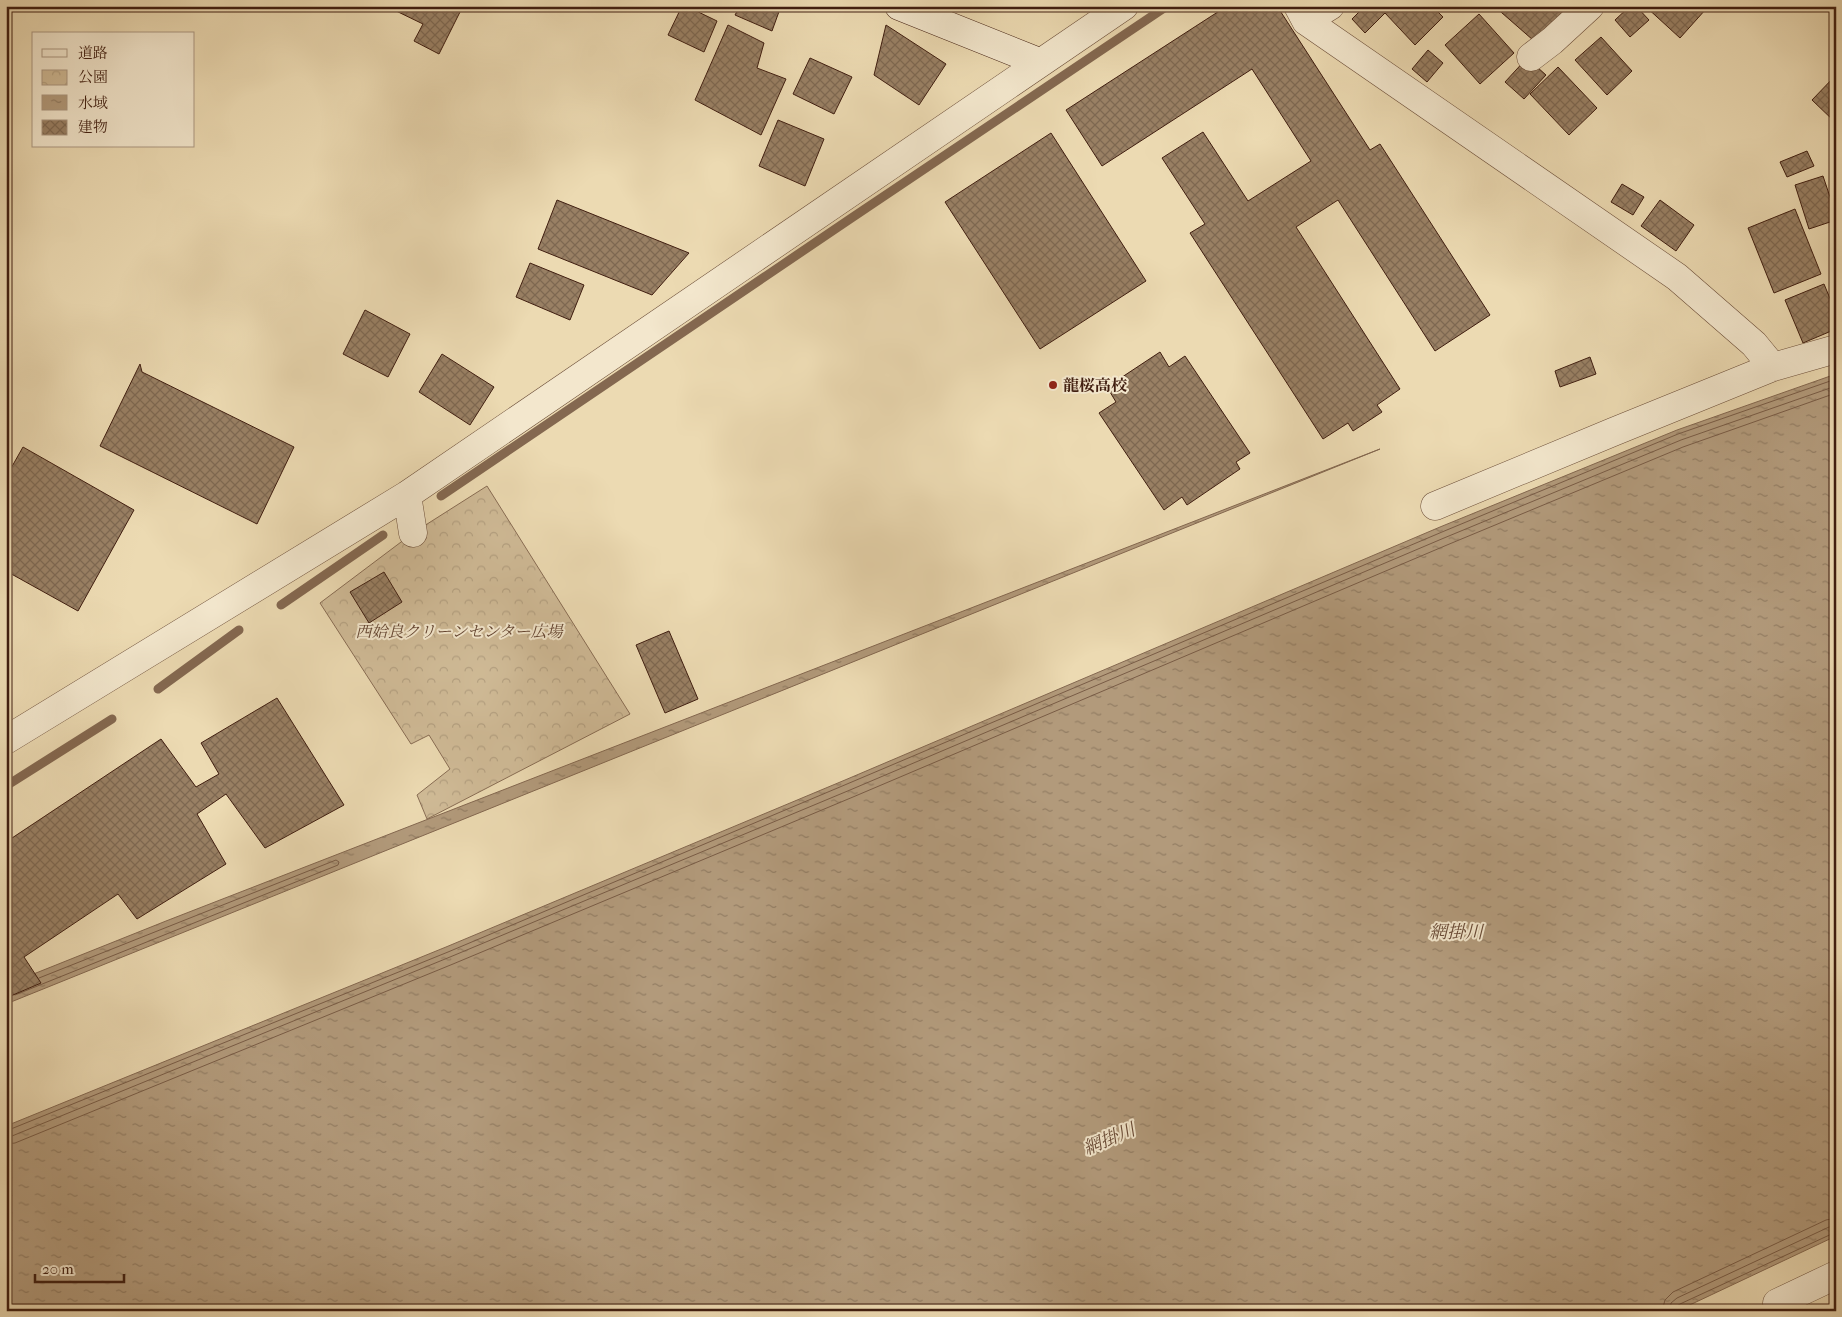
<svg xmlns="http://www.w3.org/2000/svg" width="1842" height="1317" viewBox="0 0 1842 1317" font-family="'IM FELL French Canon','Noto Serif JP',serif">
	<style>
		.park { fill: url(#park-crowns); stroke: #886c53 }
		.water { fill: url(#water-ripples); stroke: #846850 }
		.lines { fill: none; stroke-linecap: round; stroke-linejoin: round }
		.shore { stroke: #795c46; stroke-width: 1 }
		.stream { stroke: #846850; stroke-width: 9 }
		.building { fill: url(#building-cross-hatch); stroke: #401e10 }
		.street-casing { stroke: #6b4d38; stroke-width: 29 }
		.secondary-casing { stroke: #401e10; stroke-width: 29 }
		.street { stroke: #f3e7cd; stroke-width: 28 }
		.secondary { stroke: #f3e7cd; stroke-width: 28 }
		.poi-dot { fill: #8f2418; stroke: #f3e7cd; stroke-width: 2 }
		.labels { text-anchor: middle; stroke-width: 4; stroke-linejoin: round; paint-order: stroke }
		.poi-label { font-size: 16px; font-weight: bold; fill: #401e10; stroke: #f3e7cd; text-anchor: start }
		.park-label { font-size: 16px; font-style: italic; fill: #644532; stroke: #f3e7cd }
		.water-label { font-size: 18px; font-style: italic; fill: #684935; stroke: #f3e7cd }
	</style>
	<defs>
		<pattern id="park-crowns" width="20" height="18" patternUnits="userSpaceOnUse" patternTransform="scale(1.25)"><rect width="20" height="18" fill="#cfba96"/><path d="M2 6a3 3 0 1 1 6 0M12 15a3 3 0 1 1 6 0" fill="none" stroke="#b39f80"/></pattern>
		<pattern id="water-ripples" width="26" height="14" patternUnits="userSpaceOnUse" patternTransform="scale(1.25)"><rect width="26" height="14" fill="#b29a7b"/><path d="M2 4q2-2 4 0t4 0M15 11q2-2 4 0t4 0" fill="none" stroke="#927d63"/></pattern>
		<pattern id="building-cross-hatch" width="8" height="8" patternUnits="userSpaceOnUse" patternTransform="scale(1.25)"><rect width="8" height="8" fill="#998064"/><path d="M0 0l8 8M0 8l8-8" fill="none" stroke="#7e6851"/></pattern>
	</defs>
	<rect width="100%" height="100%" fill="#ecdab2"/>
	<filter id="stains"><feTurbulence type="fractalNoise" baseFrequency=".004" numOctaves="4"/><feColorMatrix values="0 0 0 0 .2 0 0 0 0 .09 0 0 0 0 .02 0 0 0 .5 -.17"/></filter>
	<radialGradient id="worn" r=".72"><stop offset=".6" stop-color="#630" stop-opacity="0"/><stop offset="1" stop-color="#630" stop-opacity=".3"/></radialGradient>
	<path class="park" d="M 487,486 L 630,714 L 427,819 L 417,795 L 450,769 L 429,735 L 411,744 L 320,603 L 413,533 Z"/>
	<path class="water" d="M 1836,374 L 1836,1236 L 1677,1311 L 6,1311 L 6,1126 L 446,947 L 845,780 L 1440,527 L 1677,430 Z
		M 1380,449 L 6,1004 L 6,985 L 166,921 Z"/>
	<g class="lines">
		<path class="shore" d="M 15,995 L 338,865 L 339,862 L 336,860 L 39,978
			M 6,1131 L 448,952 L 847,784 L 1442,532 L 1678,434 L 1836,379
			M 6,1137 L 12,1136 L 450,957 L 850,790 L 1444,538 L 1681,440 L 1836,386
			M 6,1144 L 15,1143 L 453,964 L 853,797 L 1447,545 L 1683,447 L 1836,393
			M 1662,1311 L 1665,1300 L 1673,1292 L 1826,1220 L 1836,1218
			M 1670,1311 L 1671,1303 L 1677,1298 L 1829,1227 L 1836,1226
			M 1676,1311 L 1677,1306 L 1680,1304 L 1836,1232"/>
		<path class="stream" d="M 441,496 L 850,219 L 1167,6
			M 281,605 L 383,535
			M 158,689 L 239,630
			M 6,786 L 112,719"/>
	</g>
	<path class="building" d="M 391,6 L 463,6 L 439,54 L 414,41 L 423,24 L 390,8 Z
		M 682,6 L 686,6 L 717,21 L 704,52 L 668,35 Z
		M 740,6 L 781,6 L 772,31 L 735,15 Z
		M 1227,6 L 1277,6 L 1370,150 L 1380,144 L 1490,315 L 1435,351 L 1338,200 L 1296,227 L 1400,389 L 1377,405 L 1382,412 L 1353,431 L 1348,423 L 1323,439 L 1190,233 L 1205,224 L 1162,158 L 1203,132 L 1248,201 L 1311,161 L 1252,69 L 1102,166 L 1066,110 Z
		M 1365,6 L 1378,9 L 1381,6 L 1432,6 L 1443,17 L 1415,45 L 1385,13 L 1365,33 L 1352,19 Z
		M 1494,6 L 1559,6 L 1569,15 L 1541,47 Z
		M 1630,6 L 1636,6 L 1649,20 L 1630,37 L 1615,20 Z
		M 1645,6 L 1702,6 L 1706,9 L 1680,38 Z
		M 1479,14 L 1514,53 L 1480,84 L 1445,45 Z
		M 728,25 L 764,43 L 757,68 L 786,79 L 761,135 L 695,100 Z
		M 886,25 L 946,64 L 919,105 L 874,75 Z
		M 1601,37 L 1632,71 L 1607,95 L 1575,60 Z
		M 1428,50 L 1443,63 L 1427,82 L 1412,69 Z
		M 810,58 L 852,77 L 834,114 L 793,94 Z
		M 1527,58 L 1546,75 L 1524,99 L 1505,82 Z
		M 1558,67 L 1597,108 L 1569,135 L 1530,94 Z
		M 1836,75 L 1836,123 L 1812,100 Z
		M 778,120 L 824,139 L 805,186 L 759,166 Z
		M 1051,133 L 1146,281 L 1040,349 L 945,202 Z
		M 1807,151 L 1814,166 L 1787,177 L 1780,162 Z
		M 1823,176 L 1836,215 L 1836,220 L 1809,229 L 1795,185 Z
		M 1622,184 L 1644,197 L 1633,215 L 1611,202 Z
		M 557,200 L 689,253 L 652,295 L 538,249 Z
		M 1660,200 L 1694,225 L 1676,251 L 1641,226 Z
		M 1795,209 L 1821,274 L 1774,293 L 1748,228 Z
		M 530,263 L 584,285 L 570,320 L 516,297 Z
		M 1824,284 L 1836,313 L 1836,329 L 1803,343 L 1785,300 Z
		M 365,310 L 410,334 L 388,377 L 343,354 Z
		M 1160,352 L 1169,367 L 1185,356 L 1250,453 L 1236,462 L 1240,469 L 1187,505 L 1182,497 L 1164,510 L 1099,413 L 1116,402 L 1107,387 Z
		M 442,354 L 494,387 L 470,425 L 419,392 Z
		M 1590,357 L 1596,374 L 1560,387 L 1555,371 Z
		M 140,364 L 142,372 L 294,447 L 257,524 L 100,446 Z
		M 23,447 L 134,510 L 78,611 L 6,571 L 6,477 Z
		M 384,572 L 402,602 L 369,623 L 350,592 Z
		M 669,631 L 698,699 L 665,713 L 636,645 Z
		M 277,698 L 344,805 L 265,848 L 226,794 L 197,814 L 226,864 L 137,919 L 118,894 L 24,957 L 41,983 L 6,998 L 6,842 L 161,739 L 196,787 L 219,774 L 201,743 Z"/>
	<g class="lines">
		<defs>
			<path id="street" d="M 1298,6 L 1306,21 L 1677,277 L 1754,344 L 1773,367
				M 1306,21 L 1330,6
				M 1531,57 L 1552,41 L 1590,6
				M 407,495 L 413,533
				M 1435,506 L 1613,432 L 1773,367 L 1836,349
				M 6,740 L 407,495 L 1124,6
				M 1780,1311 L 1777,1303 L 1836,1275"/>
			<path id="secondary" d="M 899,6 L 1039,62"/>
		</defs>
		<use href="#street" class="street-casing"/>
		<use href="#secondary" class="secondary-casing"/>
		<use href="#street" class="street"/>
		<use href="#secondary" class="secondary"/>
	</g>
	<circle class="poi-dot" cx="1053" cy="385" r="5"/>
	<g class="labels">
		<g class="poi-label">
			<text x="1063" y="391">龍桜高校</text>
		</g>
		<g class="park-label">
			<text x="459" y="637">西姶良クリーンセンター広場</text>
		</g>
		<g class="water-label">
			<text x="1456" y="938">網掛川</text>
			<text transform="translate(1109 1139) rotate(-23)" y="6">網掛川</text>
		</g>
	</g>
	<rect width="1842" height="1317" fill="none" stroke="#ecdab2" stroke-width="25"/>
	<rect x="8" y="8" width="1827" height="1302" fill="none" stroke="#401e10" stroke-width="2.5"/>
	<rect x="12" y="12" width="1817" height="1292" fill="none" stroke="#401e10"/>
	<rect x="32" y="32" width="162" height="115" fill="#f3e7cd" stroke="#ab9781"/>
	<rect x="42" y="49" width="25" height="8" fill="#f3e7cd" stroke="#ab9781"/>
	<text x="78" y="58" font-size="15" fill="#401e10">道路</text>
	<rect x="42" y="70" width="25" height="15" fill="url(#park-crowns)" stroke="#ab9781"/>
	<text x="78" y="82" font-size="15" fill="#401e10">公園</text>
	<rect x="42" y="95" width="25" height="15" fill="url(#water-ripples)" stroke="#ab9781"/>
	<text x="78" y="108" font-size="15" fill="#401e10">水域</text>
	<rect x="42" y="120" width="25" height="15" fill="url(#building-cross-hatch)" stroke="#ab9781"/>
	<text x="78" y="132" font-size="15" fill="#401e10">建物</text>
	<path d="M35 1274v8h89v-8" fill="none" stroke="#401e10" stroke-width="2.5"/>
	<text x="42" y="1274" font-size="15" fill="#401e10" stroke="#f3e7cd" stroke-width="4" paint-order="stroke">20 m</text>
	<rect width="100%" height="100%" filter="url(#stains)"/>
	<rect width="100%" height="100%" fill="url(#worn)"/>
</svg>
